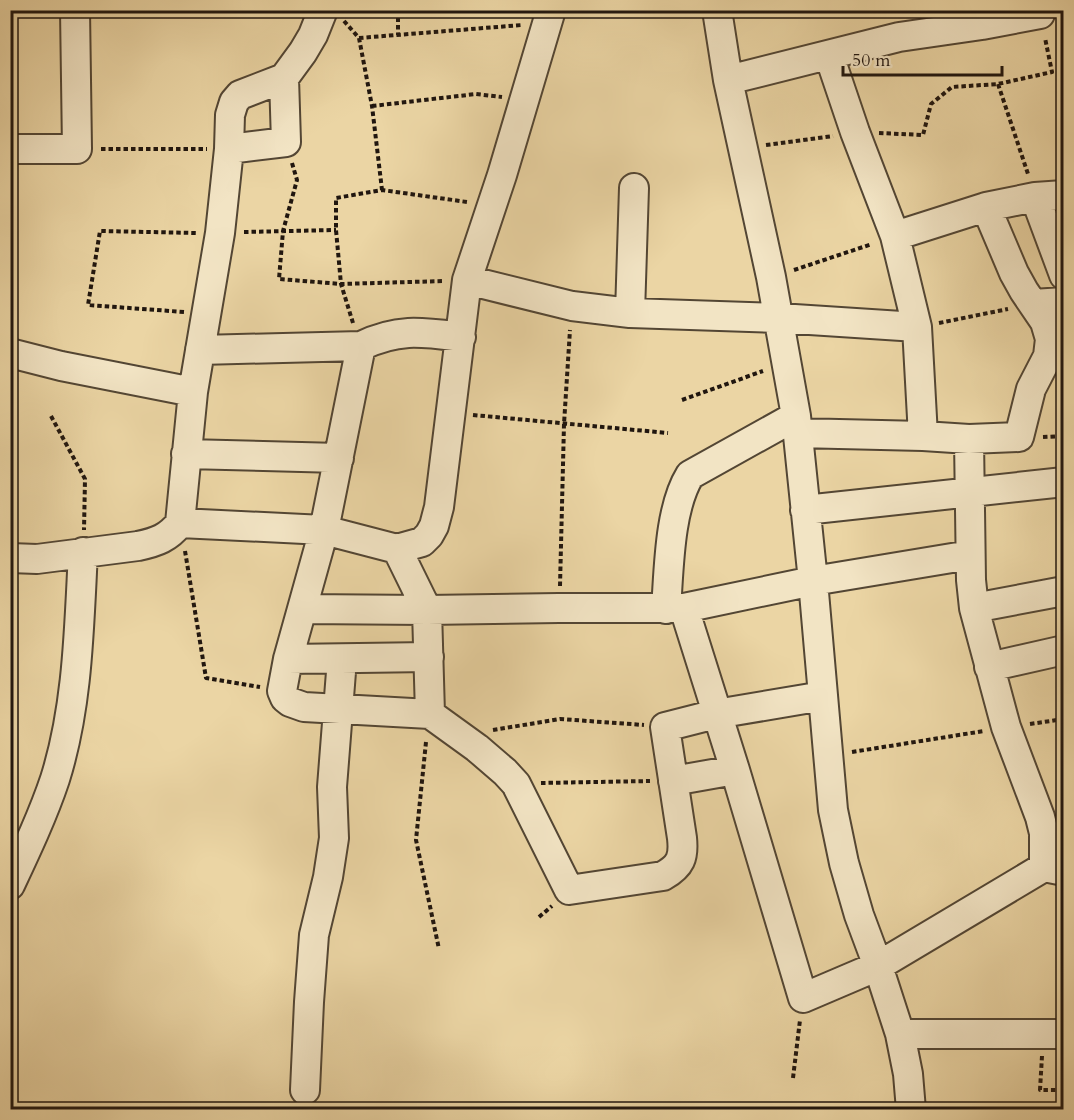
<svg xmlns="http://www.w3.org/2000/svg" width="1074" height="1120" viewBox="0 0 1074 1120" font-family="Cardo,serif">
	<style>
		.lines { fill: none; stroke-linecap: round; stroke-linejoin: round }
		.minor-casing { stroke: #534634; stroke-width: 32 }
		.path { stroke: #20160f; stroke-width: 4; stroke-dasharray: 4.5 3; stroke-linecap: butt }
		.minor { stroke: #f2e4c4; stroke-width: 28 }
	</style>
	<rect width="100%" height="100%" fill="#ebd5a4"/>
	<filter id="stains"><feTurbulence type="fractalNoise" baseFrequency=".00333" numOctaves="4"/><feColorMatrix values="0 0 0 0 .2 0 0 0 0 .09 0 0 0 0 .02 0 0 0 .5 -.17"/></filter>
	<radialGradient id="worn" r=".72"><stop offset=".6" stop-color="#630" stop-opacity="0"/><stop offset="1" stop-color="#630" stop-opacity=".3"/></radialGradient>
	<g class="lines">
		<defs>
			<path id="minor" d="M 717,10 L 728,80 L 771,277 L 796,416 L 813,581 L 833,810 L 844,863 L 859,915 L 878,966 L 900,1034 L 908,1074 L 911,1110
				M 829,55 L 855,132 L 895,236 L 917,327 L 923,436
				M 728,80 L 899,37 L 982,25 L 1040,14 L 1040,10
				M 10,149 L 77,149 L 75,10
				M 229,149 L 286,142 L 284,78
				M 1035,197 L 1064,275
				M 895,236 L 986,207 L 1035,197 L 1064,195
				M 467,280 L 572,306 L 630,313 L 779,318 L 917,327
				M 1033,304 L 1064,302
				M 630,313 L 634,188
				M 361,346 L 324,530 L 288,659 L 282,691 L 285,698 L 290,702 L 304,707 L 430,714 L 477,748 L 505,772 L 516,784 L 569,890 L 663,876 C 681,866 684,857 682,838 L 665,727 L 716,714 L 823,696
				M 200,350 L 361,346 C 398,328 422,332 461,337
				M 10,353 L 61,366 L 193,392
				M 797,433 L 923,436 L 969,439 L 1019,437 L 1031,389 L 1048,356 L 1050,339 L 1045,322 L 1024,291 L 1014,273 L 986,207
				M 969,439 L 971,580 L 974,608 L 1006,727 L 1040,817 L 1044,833 L 1044,867
				M 186,454 L 339,458
				M 805,510 L 1064,482
				M 180,523 L 324,530 L 397,549 L 422,542 L 429,535 L 434,526 L 439,507 L 467,280 L 502,175 L 551,10
				M 397,549 L 427,610 L 430,714
				M 10,558 L 37,559 L 138,546 C 157,542 168,538 180,523 L 193,392 L 220,233 L 229,149 L 230,115 L 234,102 L 240,95 L 284,78 L 303,52 L 313,35 L 323,10
				M 684,608 L 735,770 L 803,998 L 878,966 L 1044,867 L 1064,871
				M 974,608 L 1064,591
				M 303,609 L 427,610 L 559,608 L 684,608 L 813,581 L 970,555
				M 666,609 C 669,569 669,509 690,475 L 796,416
				M 288,659 L 429,657
				M 989,667 L 1064,650
				M 673,781 L 735,770
				M 10,885 C 26,851 43,815 55,779 C 78,706 79,628 83,552
				M 900,1034 L 1064,1034
				M 305,1090 L 309,1002 L 314,935 L 328,877 L 334,838 L 332,787 L 342,659"/>
		</defs>
		<use href="#minor" class="minor-casing"/>
		<path class="path" d="M 134,10 L 136,16 L 252,16 L 252,10
			M 398,10 L 398,35
			M 344,21 L 359,38 L 372,106 L 382,190
			M 359,38 L 522,25
			M 998,84 L 1028,174
			M 372,106 L 476,94 L 502,97
			M 879,133 L 923,135 L 931,104 L 952,87 L 998,84 L 1052,72 L 1045,38
			M 766,145 L 833,136
			M 101,149 L 207,149
			M 292,163 L 297,180 L 283,231 L 279,279 L 341,284 L 444,281
			M 244,232 L 336,230
			M 794,270 L 872,244
			M 184,312 L 88,305 L 100,231 L 197,233
			M 353,323 L 341,284 L 336,230 L 336,198 L 382,190 L 467,202
			M 939,323 L 1008,309
			M 682,400 L 763,371
			M 473,415 L 668,433
			M 51,416 L 85,479 L 84,530
			M 1043,437 L 1064,436
			M 185,551 L 206,678 L 260,687
			M 560,586 L 564,424 L 570,330
			M 1030,724 L 1064,719
			M 493,730 L 560,719 L 644,725
			M 426,742 L 416,840 L 439,949
			M 852,752 L 984,731
			M 541,783 L 650,781
			M 539,917 L 552,906
			M 1042,1056 L 1040,1090 L 1064,1090
			M 793,1078 L 800,1020"/>
		<use href="#minor" class="minor"/>
	</g>
	<rect width="1074" height="1120" fill="none" stroke="#ebd5a4" stroke-width="36"/>
	<rect x="12" y="12" width="1050" height="1096" fill="none" stroke="#20160f" stroke-width="3"/>
	<rect x="18" y="18" width="1038" height="1084" fill="none" stroke="#20160f" stroke-width="1.5"/>
	<path d="M843 66v9h159v-9" fill="none" stroke="#20160f" stroke-width="3"/>
	<text x="852" y="66" font-size="18" fill="#20160f" stroke="#f2e4c4" stroke-width="4.5" paint-order="stroke">50 m</text>
	<rect width="100%" height="100%" filter="url(#stains)"/>
	<rect width="100%" height="100%" fill="url(#worn)"/>
</svg>
